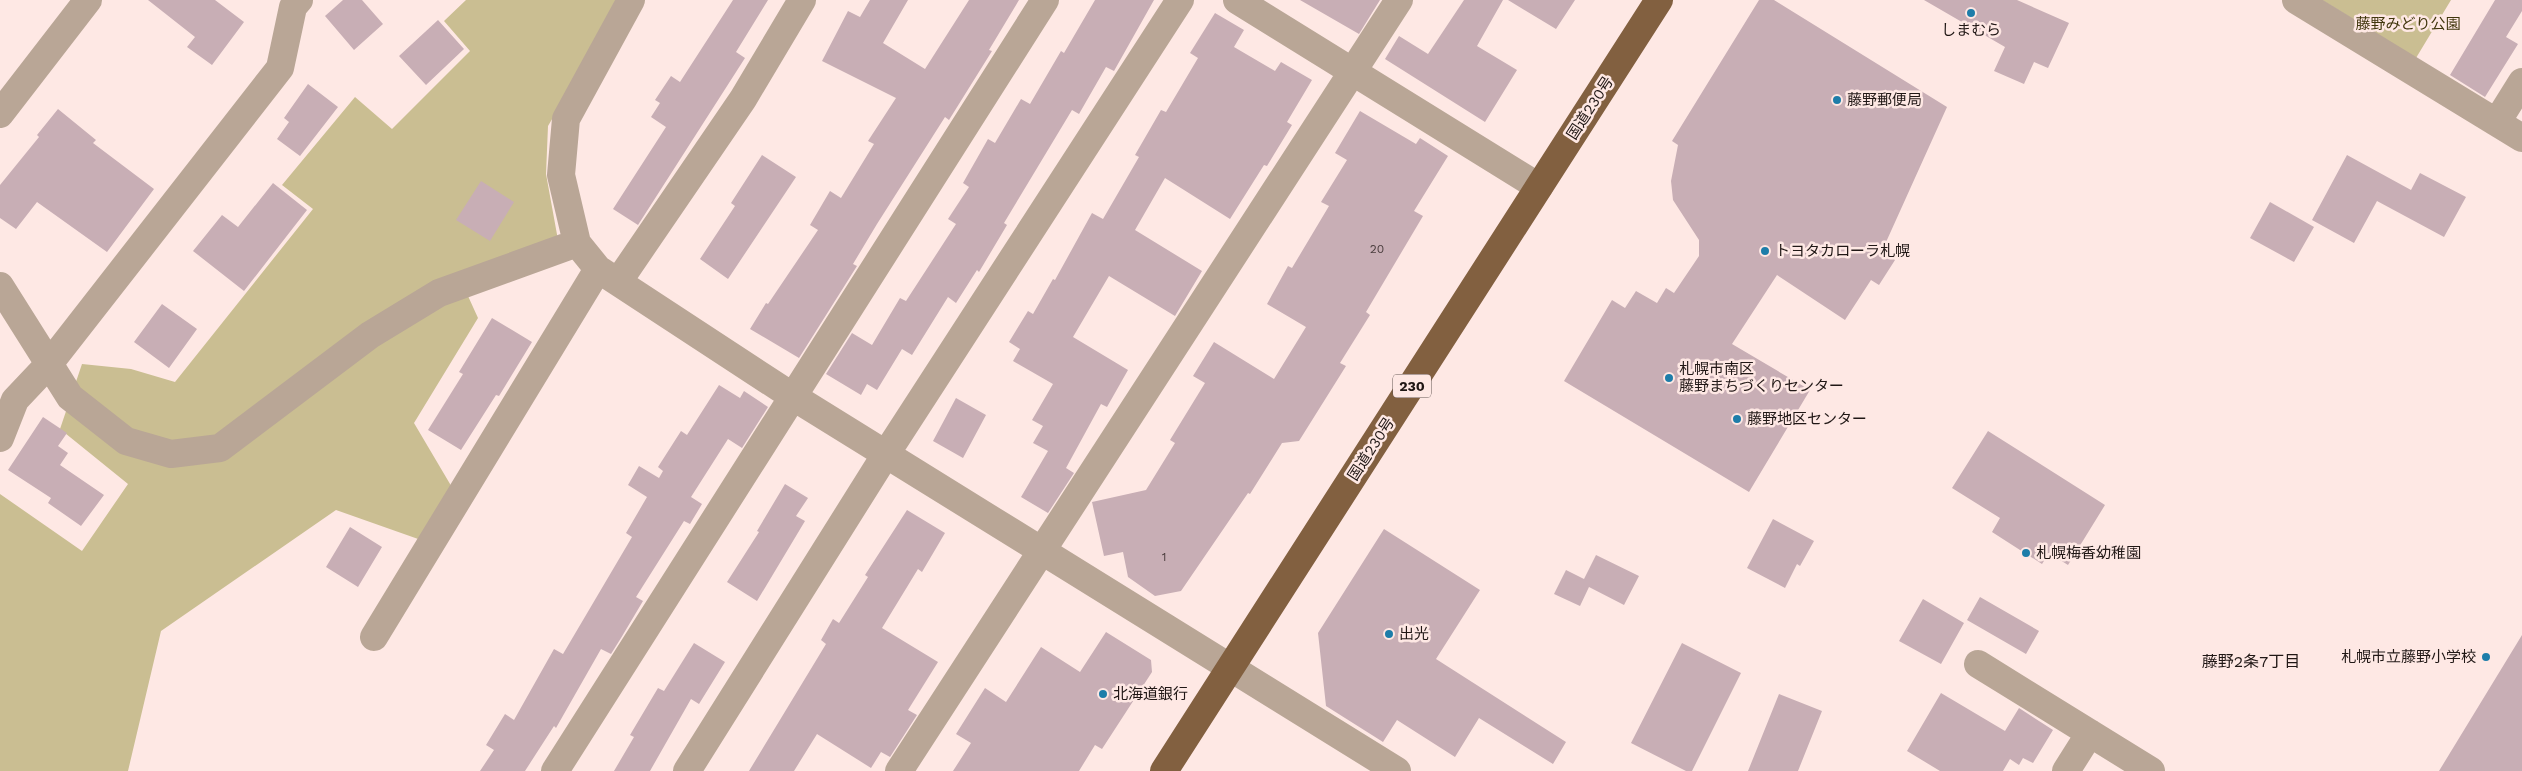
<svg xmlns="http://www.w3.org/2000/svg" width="2522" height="771" viewBox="0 0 2522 771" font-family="'Work Sans','Noto Sans JP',sans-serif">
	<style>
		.green { fill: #cabe92 }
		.building { fill: #c8aeb5 }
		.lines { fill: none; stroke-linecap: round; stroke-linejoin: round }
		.minor { stroke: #b9a696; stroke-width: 28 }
		.trunk { stroke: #826040; stroke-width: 28 }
		.poi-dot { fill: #1d7da9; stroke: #fee8e4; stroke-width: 2 }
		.labels { text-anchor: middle; stroke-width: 5; stroke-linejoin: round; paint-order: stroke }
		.number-label { font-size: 12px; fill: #4a3d3d }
		.shield { fill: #fee8e4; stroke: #635653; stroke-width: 1 }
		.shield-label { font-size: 14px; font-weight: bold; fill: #201715 }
		.park-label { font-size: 15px; fill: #40360c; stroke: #fee8e4 }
		.poi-label { font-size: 15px; fill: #201715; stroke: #fee8e4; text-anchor: start }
		.street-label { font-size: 15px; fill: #201715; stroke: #fee8e4 }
		.neighbourhood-label { font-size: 16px; fill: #201715; stroke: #fee8e4 }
	</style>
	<rect width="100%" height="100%" fill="#fee8e4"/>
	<path class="green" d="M 466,0 L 622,0 L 548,126 L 546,174 L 558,240 L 458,274 L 478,318 L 414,423 L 453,489 L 421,540 L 336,510 L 161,631 L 128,771 L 0,771 L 0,494 L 82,551 L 128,484 L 60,429 L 82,364 L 131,369 L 175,382 L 313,209 L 282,185 L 355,97 L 392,129 L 470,51 L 444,21 Z
		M 2322,0 L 2451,0 L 2416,58 Z"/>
	<path class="building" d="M 148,0 L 215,0 L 244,22 L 212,65 L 187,47 L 195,37 Z
		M 343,0 L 362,0 L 383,24 L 354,50 L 325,16 Z
		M 733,0 L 768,0 L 736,52 L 745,58 L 638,225 L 613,209 L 666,127 L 651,117 L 660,103 L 655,100 L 671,76 L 680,82 Z
		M 870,0 L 908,0 L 883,43 L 925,69 L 969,0 L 1019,0 L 989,50 L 992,51 L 949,120 L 945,117 L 877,224 L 853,264 L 857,266 L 799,358 L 750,329 L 766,303 L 768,304 L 818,230 L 810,225 L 830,191 L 841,198 L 874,144 L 868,141 L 896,98 L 822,61 L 848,11 L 860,17 Z
		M 1095,0 L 1154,0 L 1114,71 L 1106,67 L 1079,114 L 1072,110 L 1004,223 L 1007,225 L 979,272 L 977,270 L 956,303 L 948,297 L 912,355 L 902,349 L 877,390 L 867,384 L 861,395 L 826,374 L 852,333 L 872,345 L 900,298 L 906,301 L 956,224 L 948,219 L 969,187 L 963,183 L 988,139 L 995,143 L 1021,99 L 1030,104 L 1061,51 L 1064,53 Z
		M 1300,0 L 1380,0 L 1359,34 Z
		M 1464,0 L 1503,0 L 1477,46 L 1517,70 L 1485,122 L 1385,59 L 1399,36 L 1428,54 Z
		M 1508,0 L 1575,0 L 1556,29 Z
		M 1759,0 L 1774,0 L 1947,107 L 1882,251 L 1895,260 L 1879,285 L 1871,280 L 1845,320 L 1777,275 L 1732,344 L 1810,390 L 1749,492 L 1564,381 L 1612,300 L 1625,308 L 1636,291 L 1657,303 L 1666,288 L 1674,293 L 1699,256 L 1699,240 L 1673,200 L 1671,181 L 1678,145 L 1672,141 Z
		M 1924,0 L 2017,0 L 2069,23 L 2048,68 L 2034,62 L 2024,84 L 1994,71 L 2005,47 Z
		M 2495,0 L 2522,0 L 2522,11 L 2506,37 L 2518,44 L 2485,97 L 2450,75 Z
		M 1215,13 L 1244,30 L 1234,47 L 1275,71 L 1281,62 L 1312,80 L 1287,122 L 1292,125 L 1267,166 L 1264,165 L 1230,219 L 1165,178 L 1135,230 L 1202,271 L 1175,316 L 1109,276 L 1073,337 L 1128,370 L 1107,407 L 1101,404 L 1066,468 L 1074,473 L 1048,513 L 1021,497 L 1048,451 L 1033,443 L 1043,426 L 1032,420 L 1053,384 L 1013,361 L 1020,349 L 1009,342 L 1028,311 L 1033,314 L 1053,279 L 1055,280 L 1092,213 L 1103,219 L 1139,157 L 1135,155 L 1161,110 L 1166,112 L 1198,58 L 1190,53 Z
		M 438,20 L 464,49 L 426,85 L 399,56 Z
		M 308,84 L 338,107 L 300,156 L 277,139 L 289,122 L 284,118 Z
		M 58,109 L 96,140 L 93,143 L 154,189 L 107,252 L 37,202 L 16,229 L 0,218 L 0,185 L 39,137 L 37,135 Z
		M 1360,111 L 1416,144 L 1420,138 L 1448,156 L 1414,211 L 1423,216 L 1366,312 L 1370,315 L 1340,363 L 1346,366 L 1299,441 L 1282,443 L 1250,494 L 1248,493 L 1181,591 L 1155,596 L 1128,577 L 1123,552 L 1104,556 L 1092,502 L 1146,490 L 1175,443 L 1170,440 L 1205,383 L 1193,376 L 1214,342 L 1274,379 L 1306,327 L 1267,304 L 1288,266 L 1292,268 L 1329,206 L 1321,202 L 1347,160 L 1335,153 Z
		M 762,155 L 796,177 L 728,279 L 700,259 L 735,206 L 731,203 Z
		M 2347,155 L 2411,190 L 2420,173 L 2466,197 L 2444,237 L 2377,201 L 2354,243 L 2312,220 Z
		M 481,181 L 514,202 L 490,241 L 456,220 Z
		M 273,183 L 307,210 L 244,291 L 193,251 L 222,215 L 238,227 Z
		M 2270,202 L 2314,227 L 2294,262 L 2250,238 Z
		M 162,304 L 197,329 L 169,368 L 134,342 Z
		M 492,318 L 532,342 L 499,396 L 496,395 L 461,450 L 428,430 L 463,374 L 459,372 Z
		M 719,385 L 740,398 L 744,391 L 768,407 L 742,448 L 728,439 L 691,497 L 702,504 L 690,524 L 684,521 L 636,597 L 643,601 L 621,638 L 611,654 L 601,649 L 556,728 L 554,726 L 525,771 L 480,771 L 494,750 L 486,745 L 505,714 L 514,720 L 554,649 L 563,654 L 632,537 L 626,533 L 647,497 L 628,485 L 639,466 L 659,478 L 663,471 L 658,467 L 681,431 L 687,435 Z
		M 956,398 L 986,415 L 963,458 L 933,441 Z
		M 43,417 L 67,433 L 58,446 L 68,453 L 60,465 L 104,495 L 81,526 L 48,503 L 51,498 L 8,470 Z
		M 1988,431 L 2105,505 L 2068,565 L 2049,553 L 2042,564 L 1992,532 L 2000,518 L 1952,488 Z
		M 785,484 L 808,498 L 796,516 L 805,521 L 757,601 L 727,582 L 759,532 L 757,531 Z
		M 907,510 L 945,533 L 922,572 L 918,569 L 882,628 L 938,662 L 908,710 L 917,715 L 890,757 L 881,752 L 871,768 L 817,734 L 794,771 L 749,771 L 826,644 L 821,640 L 833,619 L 839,623 L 868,577 L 865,575 Z
		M 1773,519 L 1814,541 L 1800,566 L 1797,564 L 1785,588 L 1747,568 Z
		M 350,527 L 382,547 L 358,587 L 326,567 Z
		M 1384,529 L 1480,590 L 1436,659 L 1566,742 L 1553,764 L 1479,718 L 1455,757 L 1397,720 L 1383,742 L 1326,706 L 1318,633 Z
		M 1596,555 L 1639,576 L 1624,605 L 1589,587 L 1580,606 L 1554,594 L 1566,570 L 1584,579 Z
		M 1980,597 L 2039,631 L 2026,654 L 1967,620 Z
		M 1923,599 L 1964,623 L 1941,664 L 1899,641 Z
		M 1106,632 L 1151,660 L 1152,672 L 1102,749 L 1095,745 L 1079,771 L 953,771 L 971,743 L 956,734 L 985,688 L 1006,702 L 1041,647 L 1080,672 Z
		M 2522,635 L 2522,771 L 2439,771 Z
		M 694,643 L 725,662 L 699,704 L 691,699 L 650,771 L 614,771 L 634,737 L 630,735 L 658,688 L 664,691 Z
		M 1682,643 L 1741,673 L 1692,771 L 1686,771 L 1631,743 Z
		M 1941,693 L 2005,731 L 2019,708 L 2053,730 L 2033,763 L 2023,758 L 2019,765 L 2010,759 L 2003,771 L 1940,771 L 1907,751 Z
		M 1779,694 L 1822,711 L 1798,771 L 1748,771 Z"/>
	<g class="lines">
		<path class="minor" d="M 631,0 L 566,119 L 561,175 L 577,243 L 598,269 L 792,396 L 1397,771
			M 1237,0 L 1539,187
			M 2296,0 L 2522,138
			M 0,114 L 88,0
			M 2497,122 L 2522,82
			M 618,282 L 743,99 L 802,0
			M 0,286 L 70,397 L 126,441 L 171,454 L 220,448 L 370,335 L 439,293 L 577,243
			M 0,438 L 15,400 L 49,364 L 280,68 L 293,7 L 299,0
			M 374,637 L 598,269
			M 1978,664 L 2151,771
			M 555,771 L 1045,0
			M 687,771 L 886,454 L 1180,0
			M 899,771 L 1399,0
			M 2066,771 L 2090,733"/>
		<path class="trunk" d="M 1164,771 L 1659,0"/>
	</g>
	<g class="poi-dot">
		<circle cx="1971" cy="13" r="5"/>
		<circle cx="1837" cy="100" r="5"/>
		<circle cx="1765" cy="251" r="5"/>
		<circle cx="1669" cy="378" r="5"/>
		<circle cx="1737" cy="419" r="5"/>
		<circle cx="2026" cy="553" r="5"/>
		<circle cx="1389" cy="634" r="5"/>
		<circle cx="2486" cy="657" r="5"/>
		<circle cx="1103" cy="694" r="5"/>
	</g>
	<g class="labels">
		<g class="number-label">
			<text x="1377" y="253">20</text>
			<text x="1164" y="561">1</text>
		</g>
		<rect class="shield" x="1393" y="374.5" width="38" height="23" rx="4"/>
		<g class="shield-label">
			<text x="1412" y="391">230</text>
		</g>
		<g class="park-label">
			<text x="2408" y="29">藤野みどり公園</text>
		</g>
		<g class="poi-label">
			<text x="1971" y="35" text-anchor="middle">しまむら</text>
			<text x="1847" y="105">藤野郵便局</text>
			<text x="1775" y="256">トヨタカローラ札幌</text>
			<text x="1679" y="374">札幌市南区<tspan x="1679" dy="17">藤野まちづくりセンター</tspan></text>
			<text x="1747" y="424">藤野地区センター</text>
			<text x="2036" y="558">札幌梅香幼稚園</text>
			<text x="1399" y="639">出光</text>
			<text x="2476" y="662" text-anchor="end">札幌市立藤野小学校</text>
			<text x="1113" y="699">北海道銀行</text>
		</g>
		<g class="street-label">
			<text transform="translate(1590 108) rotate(-57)" y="5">国道230号</text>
			<text transform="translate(1371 449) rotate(-57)" y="5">国道230号</text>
		</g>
		<g class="neighbourhood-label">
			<text x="2251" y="667">藤野2条7丁目</text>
		</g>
	</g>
</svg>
